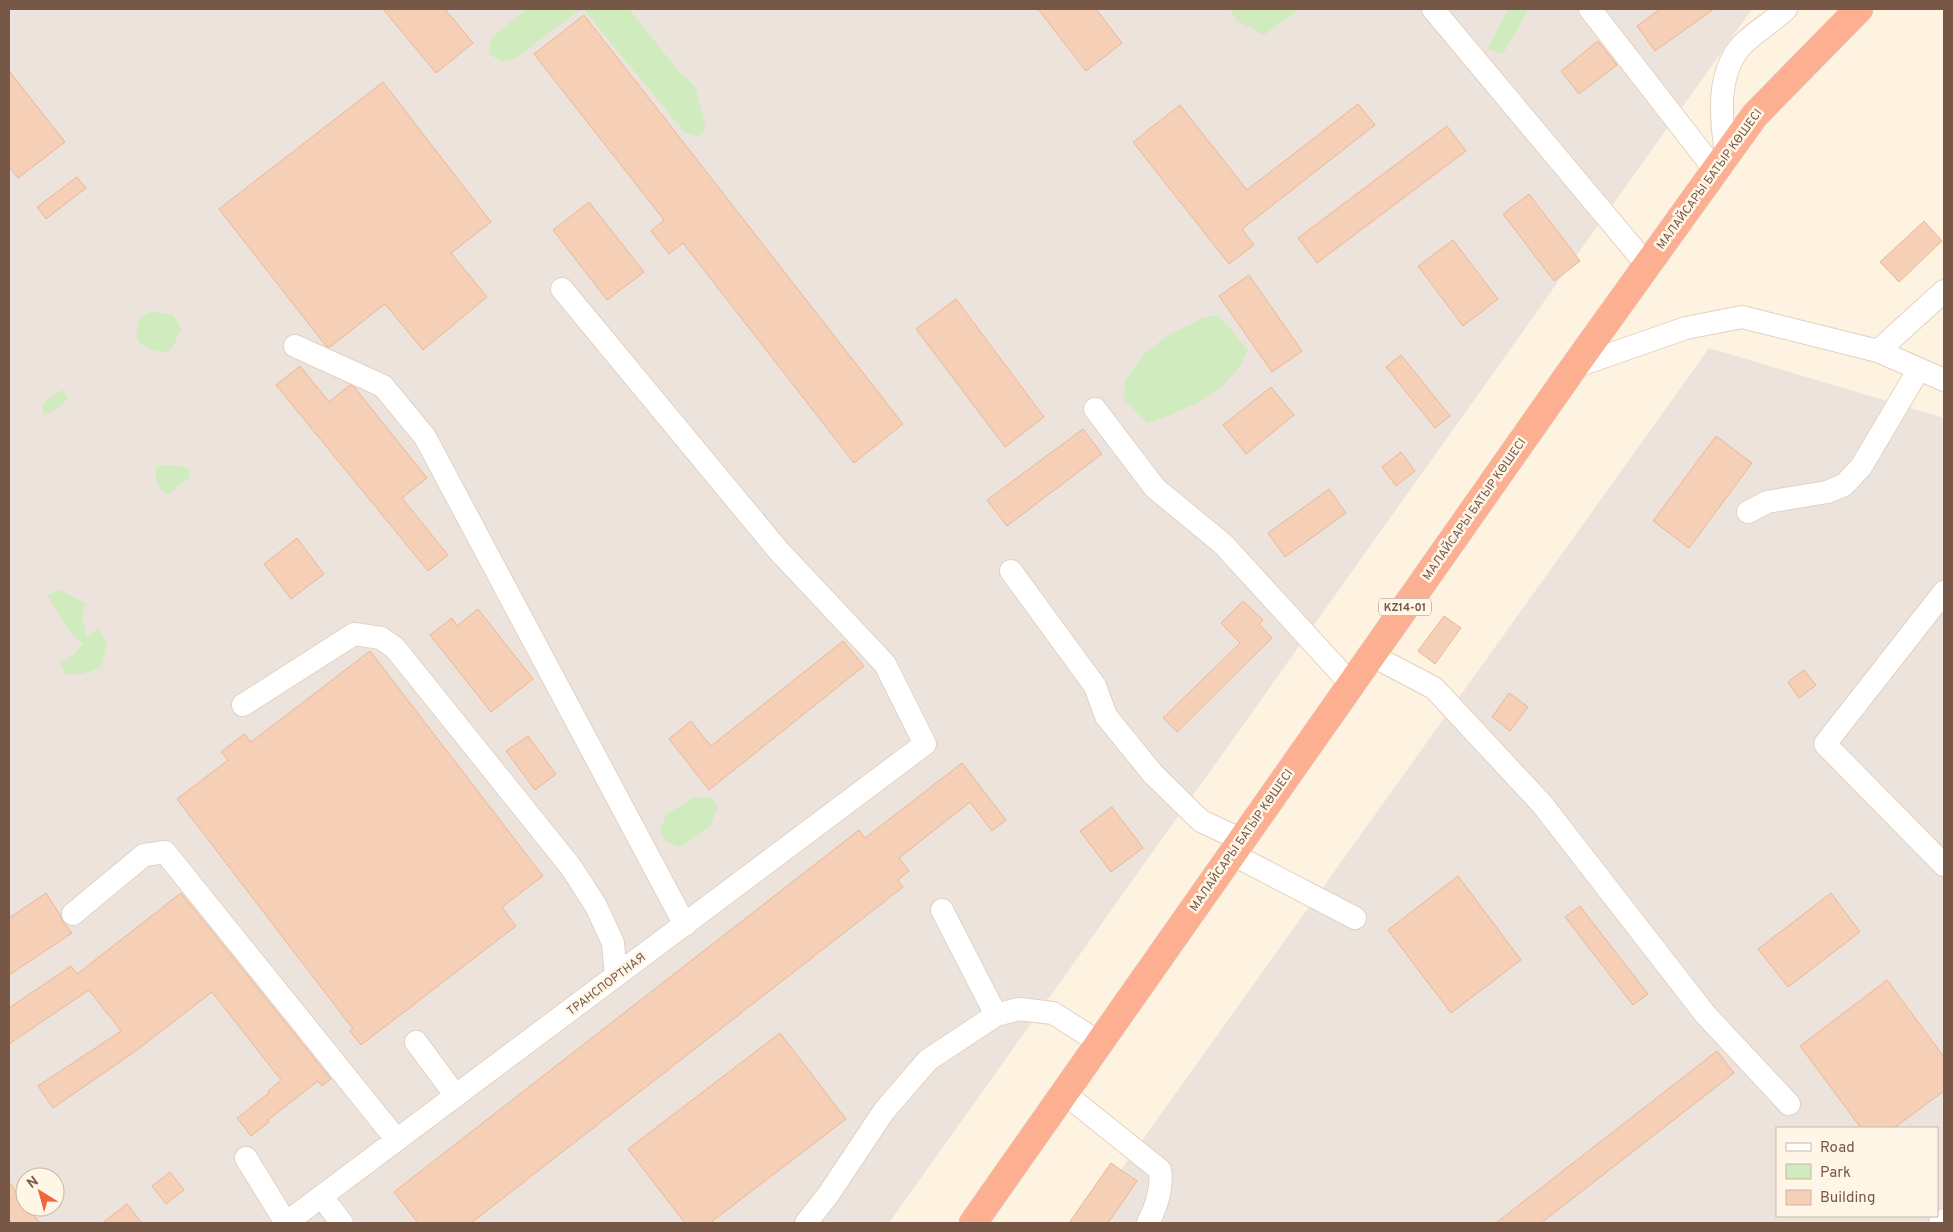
<svg xmlns="http://www.w3.org/2000/svg" width="1953" height="1232" viewBox="0 0 1953 1232" font-family="Overpass,sans-serif">
	<style>
		.industrial { fill: #ece4dc; fill-rule: evenodd }
		.green { fill: #d0ecbe }
		.building { fill: #f5d0b6; stroke: #e9b695 }
		.lines { fill: none; stroke-linecap: round; stroke-linejoin: round }
		.minor-casing { stroke: #e5d0bf; stroke-width: 24 }
		.highway-casing { stroke: #ded7d3; stroke-width: 29 }
		.minor { stroke: #fff; stroke-width: 22 }
		.highway { stroke: #fdaf92; stroke-width: 28 }
		.labels { text-anchor: middle; stroke-width: 5; stroke-linejoin: round; paint-order: stroke }
		.shield { fill: #fff6e8; stroke: #a08777; stroke-width: 1 }
		.shield-label { font-size: 11px; font-weight: bold; fill: #775746 }
		.street-label { font-size: 12px; fill: #775746; stroke: #fff6e8 }
	</style>
	<rect width="100%" height="100%" fill="#fef3e0"/>
	<path class="industrial" d="M 9,9 L 1752,9 L 889,1223 L 9,1223 ZM 25,1177 L 55,1177 L 55,1207 L 25,1207 Z
		M 1709,348 L 1944,418 L 1944,1223 L 1083,1223 ZM 1777,1128 L 1937,1128 L 1937,1216 L 1777,1216 Z"/>
	<path class="green" d="M 526,9 L 581,9 L 515,59 L 502,62 L 489,54 L 490,39 Z
		M 583,9 L 629,9 L 681,74 L 695,86 L 706,128 L 698,137 L 685,133 Z
		M 1230,9 L 1294,9 L 1296,12 L 1264,35 L 1237,21 Z
		M 1508,9 L 1529,9 L 1503,54 L 1488,49 Z
		M 152,311 L 173,315 L 181,329 L 173,347 L 166,352 C 142,349 129,342 141,316 Z
		M 1218,315 L 1231,329 L 1248,351 C 1244,357 1241,365 1236,371 C 1215,399 1179,412 1148,423 L 1124,400 L 1125,380 L 1147,351 L 1170,334 L 1203,318 Z
		M 63,390 L 68,398 L 59,408 L 44,415 L 42,405 L 54,394 Z
		M 157,466 C 168,465 180,465 190,469 L 189,478 L 167,495 C 157,487 154,479 157,466 Z
		M 59,590 L 85,603 L 82,617 L 87,637 L 98,629 L 107,642 L 101,668 L 82,674 L 65,674 L 60,663 L 74,654 L 83,644 L 69,631 L 47,595 Z
		M 694,798 L 711,798 L 718,807 L 710,826 L 681,847 L 666,842 L 660,830 L 666,814 Z"/>
	<path class="building" d="M 383,9 L 445,9 L 473,43 L 436,73 Z
		M 1038,9 L 1096,9 L 1122,43 L 1086,71 Z
		M 1660,9 L 1714,9 L 1655,51 L 1637,26 Z
		M 584,15 L 903,424 L 854,463 L 683,243 L 669,254 L 651,231 L 664,220 L 534,54 Z
		M 1598,41 L 1617,65 L 1579,94 L 1561,71 Z
		M 9,71 L 65,142 L 18,178 L 9,167 Z
		M 383,82 L 491,222 L 451,253 L 487,297 L 423,350 L 385,304 L 330,347 L 326,346 L 219,209 Z
		M 1358,104 L 1375,125 L 1242,229 L 1254,245 L 1229,264 L 1133,142 L 1180,105 L 1247,190 Z
		M 1447,126 L 1466,151 L 1317,263 L 1298,238 Z
		M 77,177 L 86,188 L 46,219 L 37,207 Z
		M 1529,194 L 1580,261 L 1554,281 L 1503,214 Z
		M 589,202 L 644,272 L 607,300 L 553,230 Z
		M 1924,221 L 1942,241 L 1899,282 L 1880,262 Z
		M 1453,240 L 1498,299 L 1463,326 L 1418,266 Z
		M 1249,275 L 1302,351 L 1272,372 L 1219,296 Z
		M 956,299 L 1044,417 L 1005,447 L 916,329 Z
		M 1401,355 L 1450,416 L 1435,428 L 1386,367 Z
		M 300,366 L 329,402 L 350,385 L 355,388 L 427,478 L 402,498 L 448,555 L 428,571 L 276,385 Z
		M 1271,387 L 1294,415 L 1246,454 L 1223,425 Z
		M 1083,429 L 1102,454 L 1007,526 L 987,500 Z
		M 1716,436 L 1752,463 L 1689,548 L 1653,521 Z
		M 1401,452 L 1415,471 L 1396,486 L 1382,467 Z
		M 1329,489 L 1346,513 L 1285,557 L 1268,533 Z
		M 297,538 L 324,574 L 291,599 L 264,564 Z
		M 1243,601 L 1263,620 L 1259,624 L 1272,638 L 1177,732 L 1163,718 L 1240,643 L 1221,623 Z
		M 478,609 L 533,679 L 491,712 L 430,635 L 452,618 L 457,626 Z
		M 1444,616 L 1461,628 L 1435,664 L 1418,651 Z
		M 843,641 L 864,666 L 709,790 L 669,739 L 691,721 L 711,746 Z
		M 370,651 L 543,876 L 502,907 L 516,926 L 361,1045 L 350,1031 L 353,1029 L 177,799 L 228,760 L 221,752 L 244,734 L 251,742 Z
		M 1804,670 L 1816,685 L 1799,698 L 1788,682 Z
		M 1509,693 L 1528,707 L 1510,731 L 1492,717 Z
		M 528,736 L 556,774 L 535,790 L 506,751 Z
		M 962,763 L 1006,820 L 992,831 L 970,802 L 899,858 L 909,871 L 898,880 L 903,887 L 471,1223 L 418,1223 L 394,1192 L 859,830 L 865,838 Z
		M 1112,807 L 1143,848 L 1111,872 L 1080,831 Z
		M 1458,876 L 1521,960 L 1451,1013 L 1388,930 Z
		M 46,893 L 60,915 L 63,922 L 72,933 L 9,975 L 9,918 Z
		M 181,893 L 331,1079 L 322,1086 L 318,1081 L 268,1120 L 269,1122 L 251,1136 L 237,1118 L 269,1093 L 268,1091 L 281,1080 L 212,992 L 137,1050 L 53,1108 L 38,1086 L 121,1031 L 89,990 L 9,1044 L 9,1008 L 71,966 L 77,974 Z
		M 1831,893 L 1860,932 L 1788,987 L 1758,949 Z
		M 1580,906 L 1648,994 L 1633,1005 L 1565,917 Z
		M 1887,980 L 1944,1057 L 1944,1091 L 1894,1128 L 1861,1128 L 1800,1046 Z
		M 780,1033 L 846,1119 L 710,1223 L 685,1223 L 628,1149 Z
		M 1717,1051 L 1734,1073 L 1541,1223 L 1496,1223 Z
		M 1111,1163 L 1137,1181 L 1108,1223 L 1069,1223 Z
		M 170,1172 L 184,1190 L 166,1204 L 152,1186 Z
		M 9,1182 L 25,1204 L 25,1207 L 27,1207 L 40,1223 L 9,1223 Z
		M 127,1204 L 142,1223 L 102,1223 Z"/>
	<g class="lines">
		<defs>
			<path id="minor" d="M 1433,9 L 1647,265
				M 1590,9 L 1715,170
				M 1726,154 C 1721,119 1716,75 1741,46 C 1754,32 1773,22 1786,9
				M 295,346 L 383,386 L 425,437 L 685,925
				M 1878,351 L 1944,291
				M 1574,367 L 1686,328 L 1742,317 L 1878,351 L 1944,380
				M 1095,409 L 1155,488 L 1223,544 L 1351,684
				M 1748,512 L 1767,502 L 1827,492 L 1844,485 L 1861,467 L 1919,369
				M 1011,571 L 1095,686 L 1106,716 L 1153,774 L 1201,821 L 1242,840
				M 1944,592 L 1825,744 L 1944,865
				M 1371,655 L 1434,688 L 1542,804 L 1705,1014 L 1789,1104
				M 243,705 L 354,634 L 381,638 L 395,648 L 571,867 L 596,906 L 613,943 L 616,976
				M 1232,854 L 1355,918
				M 942,910 L 996,1015
				M 73,914 L 144,855 L 165,852 L 396,1139
				M 416,1042 L 456,1096
				M 1064,1093 L 1160,1170 C 1163,1189 1156,1207 1148,1223
				M 246,1158 L 286,1223
				M 322,1197 L 342,1223
				M 286,1223 L 925,744 L 885,664 L 778,550 L 562,289
				M 806,1223 L 828,1195 L 884,1111 L 928,1060 L 996,1015 L 1019,1009 L 1053,1013 L 1100,1043
				M 1940,1223 L 1944,1220"/>
			<path id="highway" d="M 973,1223 L 1574,367 L 1755,115 L 1859,9"/>
		</defs>
		<use href="#minor" class="minor-casing"/>
		<use href="#highway" class="highway-casing"/>
		<use href="#minor" class="minor"/>
		<use href="#highway" class="highway"/>
	</g>
	<g class="labels">
		<rect class="shield" x="1379" y="598.5" width="52" height="17" rx="4"/>
		<g class="shield-label">
			<text x="1405" y="611">KZ14-01</text>
		</g>
		<g class="street-label">
			<text transform="translate(1709 179) rotate(-54)" y="4">МАЛАЙСАРЫ БАТЫР КӨШЕСІ</text>
			<text transform="translate(1474 509) rotate(-55)" y="4">МАЛАЙСАРЫ БАТЫР КӨШЕСІ</text>
			<text transform="translate(1241 840) rotate(-55)" y="4">МАЛАЙСАРЫ БАТЫР КӨШЕСІ</text>
			<text transform="translate(606 984) rotate(-37)" y="4">ТРАНСПОРТНАЯ</text>
		</g>
	</g>
	<rect width="1953" height="1232" fill="none" stroke="#775746" stroke-width="20"/>
	<rect x="1776" y="1127" width="162" height="90" fill="#fff6e8" stroke="#c9b6a7"/>
	<rect x="1786" y="1143" width="25" height="8" fill="#ffffff" stroke="#c9b6a7"/>
	<text x="1820" y="1152" font-size="15" fill="#775746">Road</text>
	<rect x="1786" y="1164" width="25" height="15" fill="#d0ecbe" stroke="#c9b6a7"/>
	<text x="1820" y="1177" font-size="15" fill="#775746">Park</text>
	<rect x="1786" y="1190" width="25" height="15" fill="#f5d0b6" stroke="#c9b6a7"/>
	<text x="1820" y="1202" font-size="15" fill="#775746">Building</text>
	<g transform="translate(40 1192) rotate(323)"><circle r="24" fill="#fff6e8" stroke="#c9b6a7"/>
	<path d="M0-4L9 19L0 12L-9 19Z" fill="#f2663c"/>
	<text y="-8" font-size="14" font-weight="bold" text-anchor="middle" fill="#775746">N</text>
	</g>
</svg>
